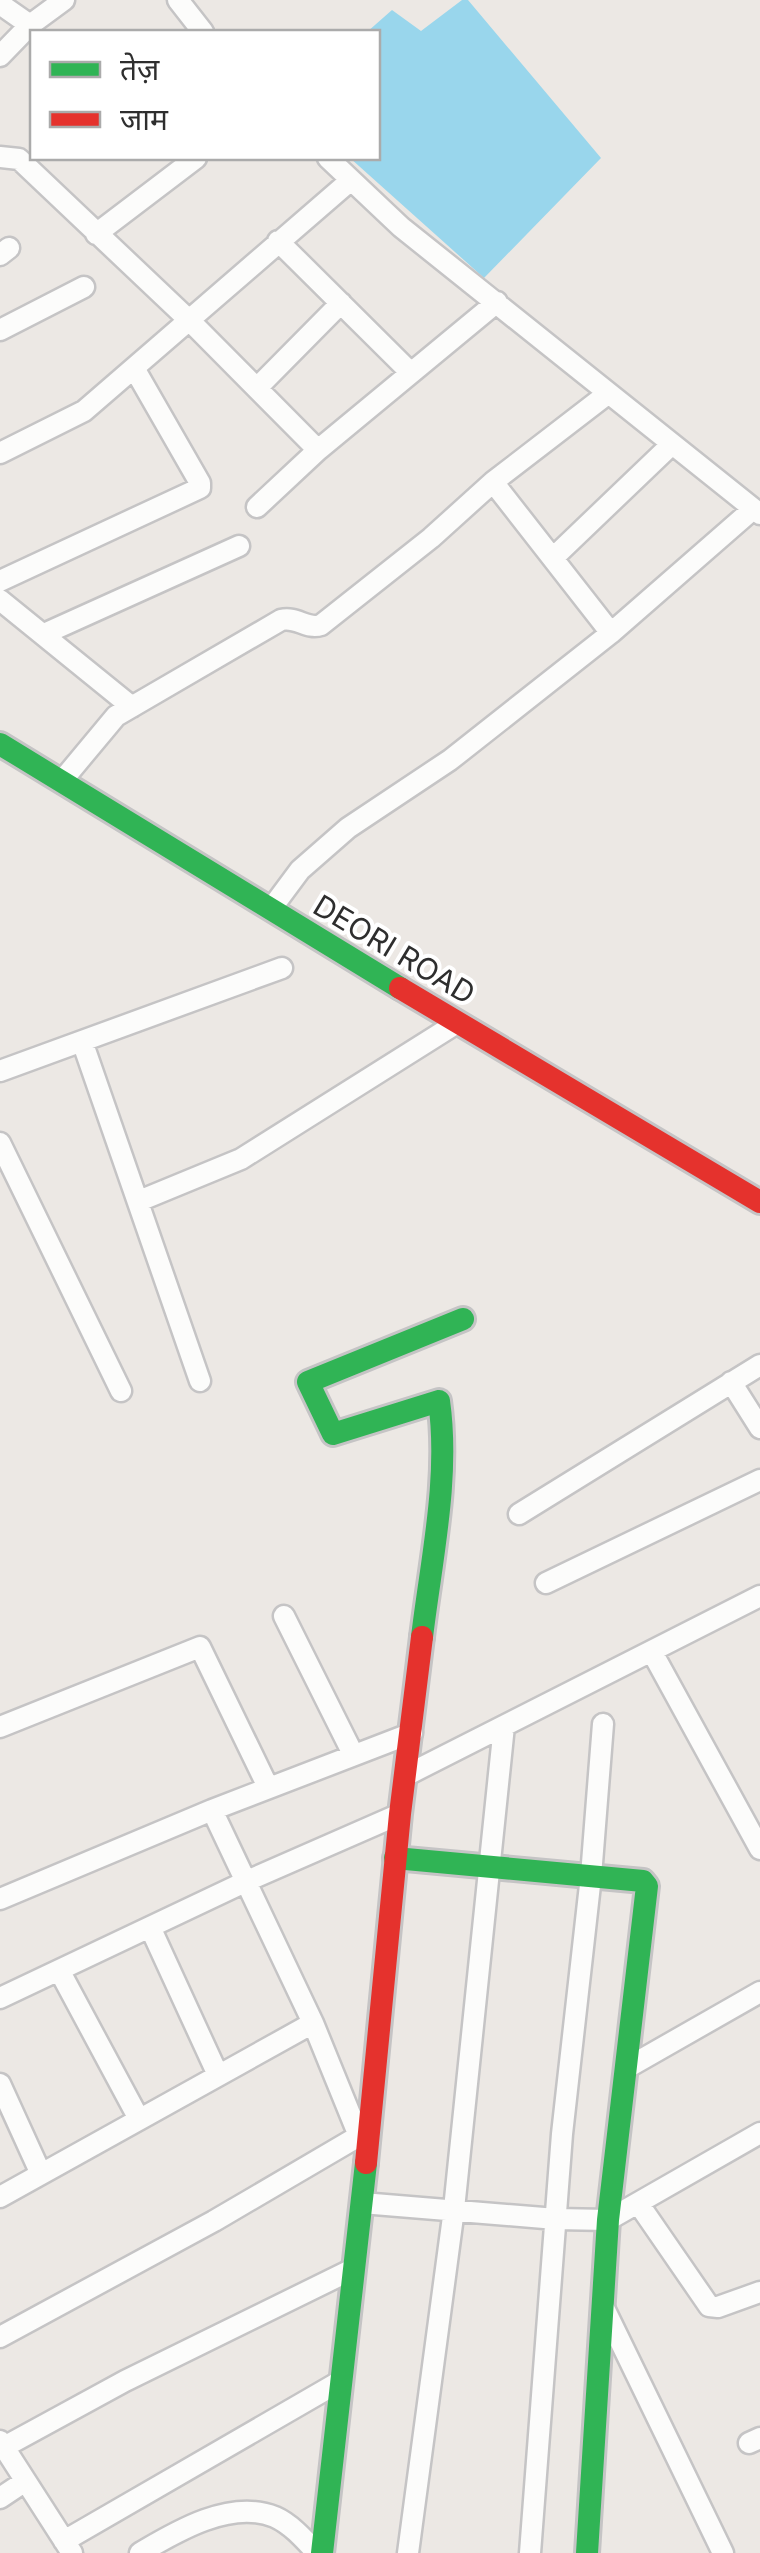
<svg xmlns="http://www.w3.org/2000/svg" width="760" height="2553" viewBox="0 0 760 2553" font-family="Inter,'Noto Sans Devanagari',sans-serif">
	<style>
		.water { fill: #99d6ec }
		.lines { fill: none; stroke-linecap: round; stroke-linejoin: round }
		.street-casing { stroke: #c5c4c5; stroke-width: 25 }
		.fast-casing { stroke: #c5c4c5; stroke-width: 28 }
		.jam-casing { stroke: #c5c4c5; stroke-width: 28 }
		.street { stroke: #fcfcfb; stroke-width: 20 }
		.fast { stroke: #30b455; stroke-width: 22 }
		.jam { stroke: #e5322d; stroke-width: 22 }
		.labels { text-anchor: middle; stroke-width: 8; stroke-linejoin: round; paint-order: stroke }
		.street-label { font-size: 30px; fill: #2e2e2e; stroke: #fff }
	</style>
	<rect width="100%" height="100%" fill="#ece8e4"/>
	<path class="water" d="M 462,0 L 468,0 L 601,158 L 484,278 L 350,158 L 378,158 L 378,32 L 367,32 L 392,10 L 421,31 Z"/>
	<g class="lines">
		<defs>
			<path id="street" d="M 178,0 L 203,32
				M 0,4 L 30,25
				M 0,56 L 30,25 L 64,0
				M 0,157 L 19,159 L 190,321 L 318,450
				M 328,158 L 401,227 L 760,514
				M 96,234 L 196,158
				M 278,241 L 411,373
				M 0,255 L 9,248
				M 0,330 L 84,287
				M 258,387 L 341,303
				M 0,453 L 84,411 L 351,180
				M 493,482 L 611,633
				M 257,507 L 318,450 L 497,302
				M 553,558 L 671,445
				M 0,581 L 200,488 L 200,483 L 134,368
				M 0,600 L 132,707
				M 44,634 L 239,546
				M 61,782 L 116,716 L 281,620 C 297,616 307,630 321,625 L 431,538 L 493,482 L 606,395
				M 271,909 L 300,870 L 348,828 L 450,760 L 611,633 L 752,510
				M 82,1041 L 200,1381
				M 0,1071 L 282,968
				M 0,1143 L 121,1391
				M 139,1201 L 241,1159 L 457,1023
				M 731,1382 L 760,1428
				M 519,1514 L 760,1365
				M 546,1583 L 760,1480
				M 284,1616 L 353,1754
				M 652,1652 L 760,1849
				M 0,1727 L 200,1647 L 268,1787
				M 405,1776 L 760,1596
				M 212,1810 L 313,2023 L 359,2136
				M 0,1899 L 212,1810 L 412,1733
				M 150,1927 L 218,2075
				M 59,1970 L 139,2119
				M 0,1998 L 247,1881 L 400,1814
				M 625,2069 L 760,1992
				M 0,2084 L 41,2174
				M 0,2197 L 313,2023
				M 362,2203 L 556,2219 L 608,2220 L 760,2133
				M 638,2203 L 709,2306 L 718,2307 L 760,2292
				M 604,2308 L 723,2553
				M 0,2337 L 214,2221 L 359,2136 L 369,2135
				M 0,2441 L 72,2553
				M 749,2443 L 760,2438
				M 4,2447 L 125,2381 L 353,2269
				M 0,2498 L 24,2482
				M 64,2541 L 339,2382
				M 140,2553 C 177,2531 231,2499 275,2517 C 291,2524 305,2540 317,2553
				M 408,2553 L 454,2209 L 504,1726
				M 530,2553 L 562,2134 L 591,1876 L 603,1724"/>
			<path id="fast" d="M 0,744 L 400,988
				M 422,1637 C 431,1561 450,1478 439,1401 L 333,1434 L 308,1382 L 463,1319
				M 395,1858 L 643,1881 L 647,1886 L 608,2220 L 587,2553
				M 322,2553 L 366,2163"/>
			<path id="jam" d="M 400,988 L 760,1202
				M 366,2163 L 400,1814 L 422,1637"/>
		</defs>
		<use href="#street" class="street-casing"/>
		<use href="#fast" class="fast-casing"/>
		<use href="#jam" class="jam-casing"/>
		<use href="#street" class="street"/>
		<use href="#fast" class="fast"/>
		<use href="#jam" class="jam"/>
	</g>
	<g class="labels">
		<g class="street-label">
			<text transform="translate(394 950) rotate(31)" y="10">DEORI ROAD</text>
		</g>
	</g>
	<rect x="30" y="30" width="350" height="130" fill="#ffffff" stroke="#ababab" stroke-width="2.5"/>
	<rect x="50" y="62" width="50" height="15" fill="#30b455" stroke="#ababab" stroke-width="2.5"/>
	<text x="120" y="80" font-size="30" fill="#2e2e2e">तेज़</text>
	<rect x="50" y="112" width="50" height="15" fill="#e5322d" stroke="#ababab" stroke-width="2.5"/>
	<text x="120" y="130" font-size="30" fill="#2e2e2e">जाम</text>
</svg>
